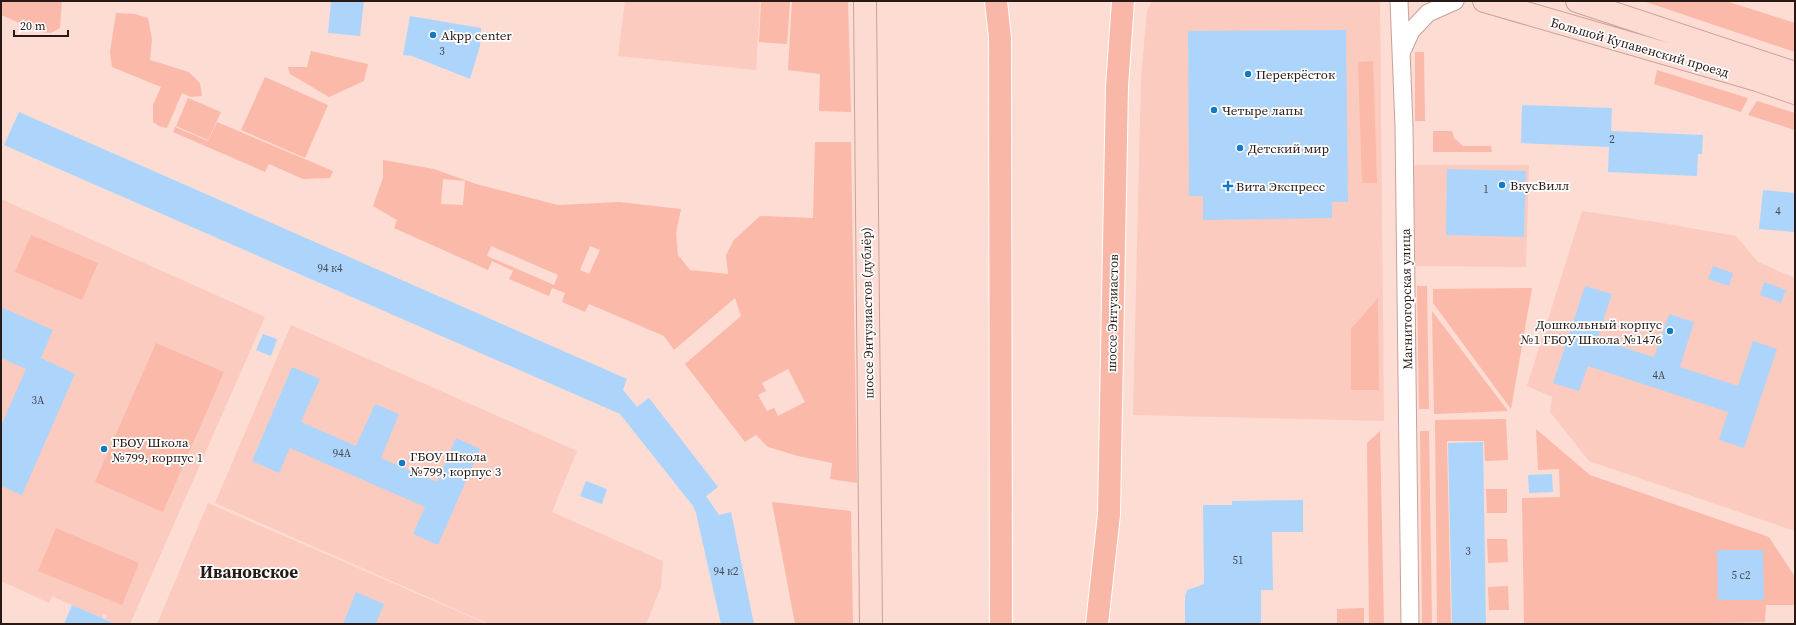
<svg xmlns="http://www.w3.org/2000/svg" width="1796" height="625" viewBox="0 0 1796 625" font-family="'Source Serif 4',serif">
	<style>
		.built { fill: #fbcbbf }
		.green { fill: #fab9a9; fill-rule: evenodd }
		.building { fill: #add5fc }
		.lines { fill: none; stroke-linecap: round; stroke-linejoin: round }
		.street-casing { stroke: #c9a299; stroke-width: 19 }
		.secondary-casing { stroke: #c9a299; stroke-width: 24 }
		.primary-casing { stroke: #fff; stroke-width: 24 }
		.street { stroke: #fff; stroke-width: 17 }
		.secondary { stroke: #fcdbd3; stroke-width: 22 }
		.primary { stroke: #f9b7a7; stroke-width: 22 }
		.poi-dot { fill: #1778c4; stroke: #fff; stroke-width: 1.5 }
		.labels { text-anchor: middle; stroke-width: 3.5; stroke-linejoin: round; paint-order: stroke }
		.number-label { font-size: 11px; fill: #48484f }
		.poi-label { font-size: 13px; fill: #271915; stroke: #fff; text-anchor: start }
		.street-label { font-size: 13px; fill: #271915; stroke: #fff }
		.district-label { font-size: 17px; font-weight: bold; fill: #271915; stroke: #fff }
	</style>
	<rect width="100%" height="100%" fill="#fddcd3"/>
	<path class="built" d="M 625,1 L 760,1 L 756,70 L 618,56 Z
		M 1152,1 L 1380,1 L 1384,421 L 1133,415 L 1141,78 L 1147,11 Z
		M 1412,165 L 1529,165 L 1526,267 L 1415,266 Z
		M 1,199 L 265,317 L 130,624 L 117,624 L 106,619 L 107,615 L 103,614 L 102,618 L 52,596 L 49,603 L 1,581 Z
		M 1582,211 L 1662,223 L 1736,236 L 1758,262 L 1795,278 L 1795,531 L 1589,461 L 1550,412 L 1552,397 L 1527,386 Z
		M 291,325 L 577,451 L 552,512 L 663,561 L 661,587 L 646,624 L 489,624 L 215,503 Z
		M 208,503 L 487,624 L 157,624 Z"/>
	<path class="green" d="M 1,1 L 62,1 L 60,28 L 51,33 L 40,32 L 1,15 Z
		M 761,1 L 790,1 L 787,44 L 759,42 Z
		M 792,1 L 848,1 L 851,112 L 819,111 L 820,74 L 788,70 Z
		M 1643,1 L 1726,1 L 1795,23 L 1795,52 Z
		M 116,13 L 135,14 L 148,18 L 152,39 L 150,60 L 189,72 L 200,83 L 202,96 L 191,97 L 182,93 L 167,128 L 159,126 L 153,122 L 153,105 L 161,87 L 112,67 L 110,52 Z
		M 311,51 L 368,64 L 364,81 L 329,97 L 290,74 L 288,67 L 307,67 Z
		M 1415,52 L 1424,52 L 1425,121 L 1415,121 Z
		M 1373,61 L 1377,183 L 1362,183 L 1358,62 Z
		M 1657,70 L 1748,98 L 1741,112 L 1654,84 Z
		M 265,77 L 328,105 L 305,158 L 241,130 Z
		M 188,98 L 221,112 L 208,140 L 176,126 Z
		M 1757,101 L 1795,113 L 1795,130 L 1748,115 Z
		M 217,122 L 333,171 L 330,178 L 303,179 L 269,164 L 265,172 L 173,132 L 175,127 L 208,141 Z
		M 1433,131 L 1452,131 L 1454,138 L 1463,146 L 1491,146 L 1492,152 L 1433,152 Z
		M 815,142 L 851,142 L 857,483 L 830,479 L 832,463 L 798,456 L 768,447 L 756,435 L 745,442 L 685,364 L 741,316 L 735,298 L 674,350 L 664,336 L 589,304 L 585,312 L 562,302 L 565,293 L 552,288 L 549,296 L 509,279 L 513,271 L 492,261 L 488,270 L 394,228 L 397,220 L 373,206 L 383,178 L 383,160 L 434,169 L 476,184 L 558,205 L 619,202 L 681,209 L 676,233 L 678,255 L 690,270 L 728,274 L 726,255 L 734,240 L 760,216 L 813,218 ZM 443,179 L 465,181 L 463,205 L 441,204 ZM 491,246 L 558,275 L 554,285 L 487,256 ZM 590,246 L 600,250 L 589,274 L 580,270 ZM 788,369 L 805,402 L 778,416 L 774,408 L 767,411 L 758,395 L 766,391 L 762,383 Z
		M 31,235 L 98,263 L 82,300 L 15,272 Z
		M 1417,286 L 1427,286 L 1429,409 L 1419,409 Z
		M 1532,288 L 1511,409 L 1433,303 L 1433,289 Z
		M 1378,298 L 1379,390 L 1351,390 L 1351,329 Z
		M 1432,311 L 1508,411 L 1434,414 Z
		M 156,343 L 224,372 L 163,512 L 95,482 Z
		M 1506,419 L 1508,460 L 1485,461 L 1484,441 L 1447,441 L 1451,624 L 1437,624 L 1435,420 Z
		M 1536,429 L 1590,475 L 1769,537 L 1795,577 L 1795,605 L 1766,605 L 1765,622 L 1713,623 L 1712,624 L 1524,624 L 1522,498 L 1560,497 L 1559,469 L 1538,470 Z
		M 1380,431 L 1384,624 L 1369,624 L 1367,443 Z
		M 1420,431 L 1429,431 L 1432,624 L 1422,624 Z
		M 1486,489 L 1507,489 L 1507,513 L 1487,513 Z
		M 772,502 L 851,511 L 853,624 L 795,624 Z
		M 56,528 L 139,563 L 122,605 L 38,571 Z
		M 1487,539 L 1507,539 L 1508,562 L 1488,563 Z
		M 1508,586 L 1509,610 L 1489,610 L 1488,587 Z
		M 1364,608 L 1364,624 L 1337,624 L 1337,609 Z"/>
	<path class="building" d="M 331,1 L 364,1 L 360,36 L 328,33 Z
		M 410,16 L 481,28 L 480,46 L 470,79 L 412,56 L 403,55 Z
		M 1346,30 L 1348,202 L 1332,202 L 1332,218 L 1203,220 L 1203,196 L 1189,196 L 1188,31 Z
		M 1522,105 L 1612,108 L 1611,131 L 1703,135 L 1702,154 L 1698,154 L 1697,176 L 1608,172 L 1609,147 L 1521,143 Z
		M 19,112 L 627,379 L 623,390 L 637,407 L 649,398 L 718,487 L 706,496 L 719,515 L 731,512 L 754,624 L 721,624 L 696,513 L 693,506 L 620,414 L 4,145 Z
		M 1447,169 L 1526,171 L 1524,237 L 1446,235 Z
		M 1763,190 L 1795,193 L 1795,232 L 1759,229 Z
		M 1713,266 L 1733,273 L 1729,286 L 1708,279 Z
		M 1764,282 L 1786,290 L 1781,303 L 1760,295 Z
		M 1585,286 L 1612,294 L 1597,339 L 1654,357 L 1669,314 L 1694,322 L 1680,367 L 1738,386 L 1753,341 L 1777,349 L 1744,448 L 1719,440 L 1728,412 L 1588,366 L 1579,391 L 1553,383 Z
		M 1,307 L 53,330 L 41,358 L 75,374 L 22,495 L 1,486 L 1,426 L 26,369 L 1,358 Z
		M 263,334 L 277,339 L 271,356 L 256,350 Z
		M 292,367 L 320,379 L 301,422 L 356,446 L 375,404 L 399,414 L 381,458 L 437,482 L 456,438 L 480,449 L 438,545 L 413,534 L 425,507 L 290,448 L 279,473 L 252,461 Z
		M 1483,442 L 1486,624 L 1452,624 L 1448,443 Z
		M 1552,474 L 1553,492 L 1529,493 L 1528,475 Z
		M 586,481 L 607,489 L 602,504 L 580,496 Z
		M 1303,500 L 1303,532 L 1272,532 L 1273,590 L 1261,590 L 1261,624 L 1185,624 L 1185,597 L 1187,590 L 1204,584 L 1203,505 L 1232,505 L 1232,501 Z
		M 1717,550 L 1763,550 L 1764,600 L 1718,600 Z
		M 356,592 L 384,604 L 376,624 L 343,624 Z
		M 72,605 L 116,624 L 64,624 Z"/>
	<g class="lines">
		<defs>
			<path id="street" d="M 1399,1 L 1404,126 L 1410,624
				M 1402,51 L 1411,31 L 1428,13 L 1455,1"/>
			<path id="secondary" d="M 865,1 L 871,624
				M 1484,1 L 1757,80 L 1795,93
				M 1577,1 L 1795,73"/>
			<path id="primary" d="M 996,1 L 1000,38 L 1001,624
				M 1097,624 L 1109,514 L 1117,86 L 1123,1"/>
		</defs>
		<use href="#street" class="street-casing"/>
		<use href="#secondary" class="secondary-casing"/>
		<use href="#primary" class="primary-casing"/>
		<use href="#street" class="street"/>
		<use href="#secondary" class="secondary"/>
		<use href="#primary" class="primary"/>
	</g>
	<g class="poi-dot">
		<circle cx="433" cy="35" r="4"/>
		<circle cx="1248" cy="74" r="4"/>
		<circle cx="1214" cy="110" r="4"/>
		<circle cx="1240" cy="148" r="4"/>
		<circle cx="1502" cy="185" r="4"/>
		<path d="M1226 180h4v4h4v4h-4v4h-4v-4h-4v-4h4z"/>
		<circle cx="1670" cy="331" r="4"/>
		<circle cx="104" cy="449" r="4"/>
		<circle cx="402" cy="463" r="4"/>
	</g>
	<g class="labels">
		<g class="number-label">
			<text x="442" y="55">3</text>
			<text x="1612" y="143">2</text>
			<text x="1486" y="193">1</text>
			<text x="1778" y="215">4</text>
			<text x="330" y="272">94 к4</text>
			<text x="1659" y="379">4А</text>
			<text x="38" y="404">3А</text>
			<text x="342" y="457">94А</text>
			<text x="1468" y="555">3</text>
			<text x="1238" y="564">51</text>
			<text x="726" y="575">94 к2</text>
			<text x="1741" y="579">5 с2</text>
		</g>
		<g class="poi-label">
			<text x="441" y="40">Akpp center</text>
			<text x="1256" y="79">Перекрёсток</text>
			<text x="1222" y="115">Четыре лапы</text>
			<text x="1248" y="153">Детский мир</text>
			<text x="1510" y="190">ВкусВилл</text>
			<text x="1236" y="191">Вита Экспресс</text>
			<text x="1662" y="329" text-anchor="end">Дошкольный корпус<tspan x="1662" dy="15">№1 ГБОУ Школа №1476</tspan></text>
			<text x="112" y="447">ГБОУ Школа<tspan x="112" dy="15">№799, корпус 1</tspan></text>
			<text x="410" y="461">ГБОУ Школа<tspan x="410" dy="15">№799, корпус 3</tspan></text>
		</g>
		<g class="street-label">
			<text transform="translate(1640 47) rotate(16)" y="5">Большой Купавенский проезд</text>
			<text transform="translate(1406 299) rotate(-91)" y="5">Магнитогорская улица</text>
			<text transform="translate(867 313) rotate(-91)" y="5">шоссе Энтузиастов (дублёр)</text>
			<text transform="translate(1112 313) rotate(-89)" y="5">шоссе Энтузиастов</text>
		</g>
		<g class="district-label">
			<text x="249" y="578">Ивановское</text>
		</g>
	</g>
	<rect width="1796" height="625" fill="none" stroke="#271915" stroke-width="4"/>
	<path d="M14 30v6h54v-6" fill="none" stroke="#271915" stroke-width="2"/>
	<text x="20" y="30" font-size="12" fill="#271915" stroke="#ffffff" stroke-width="3" paint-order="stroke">20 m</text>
</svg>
